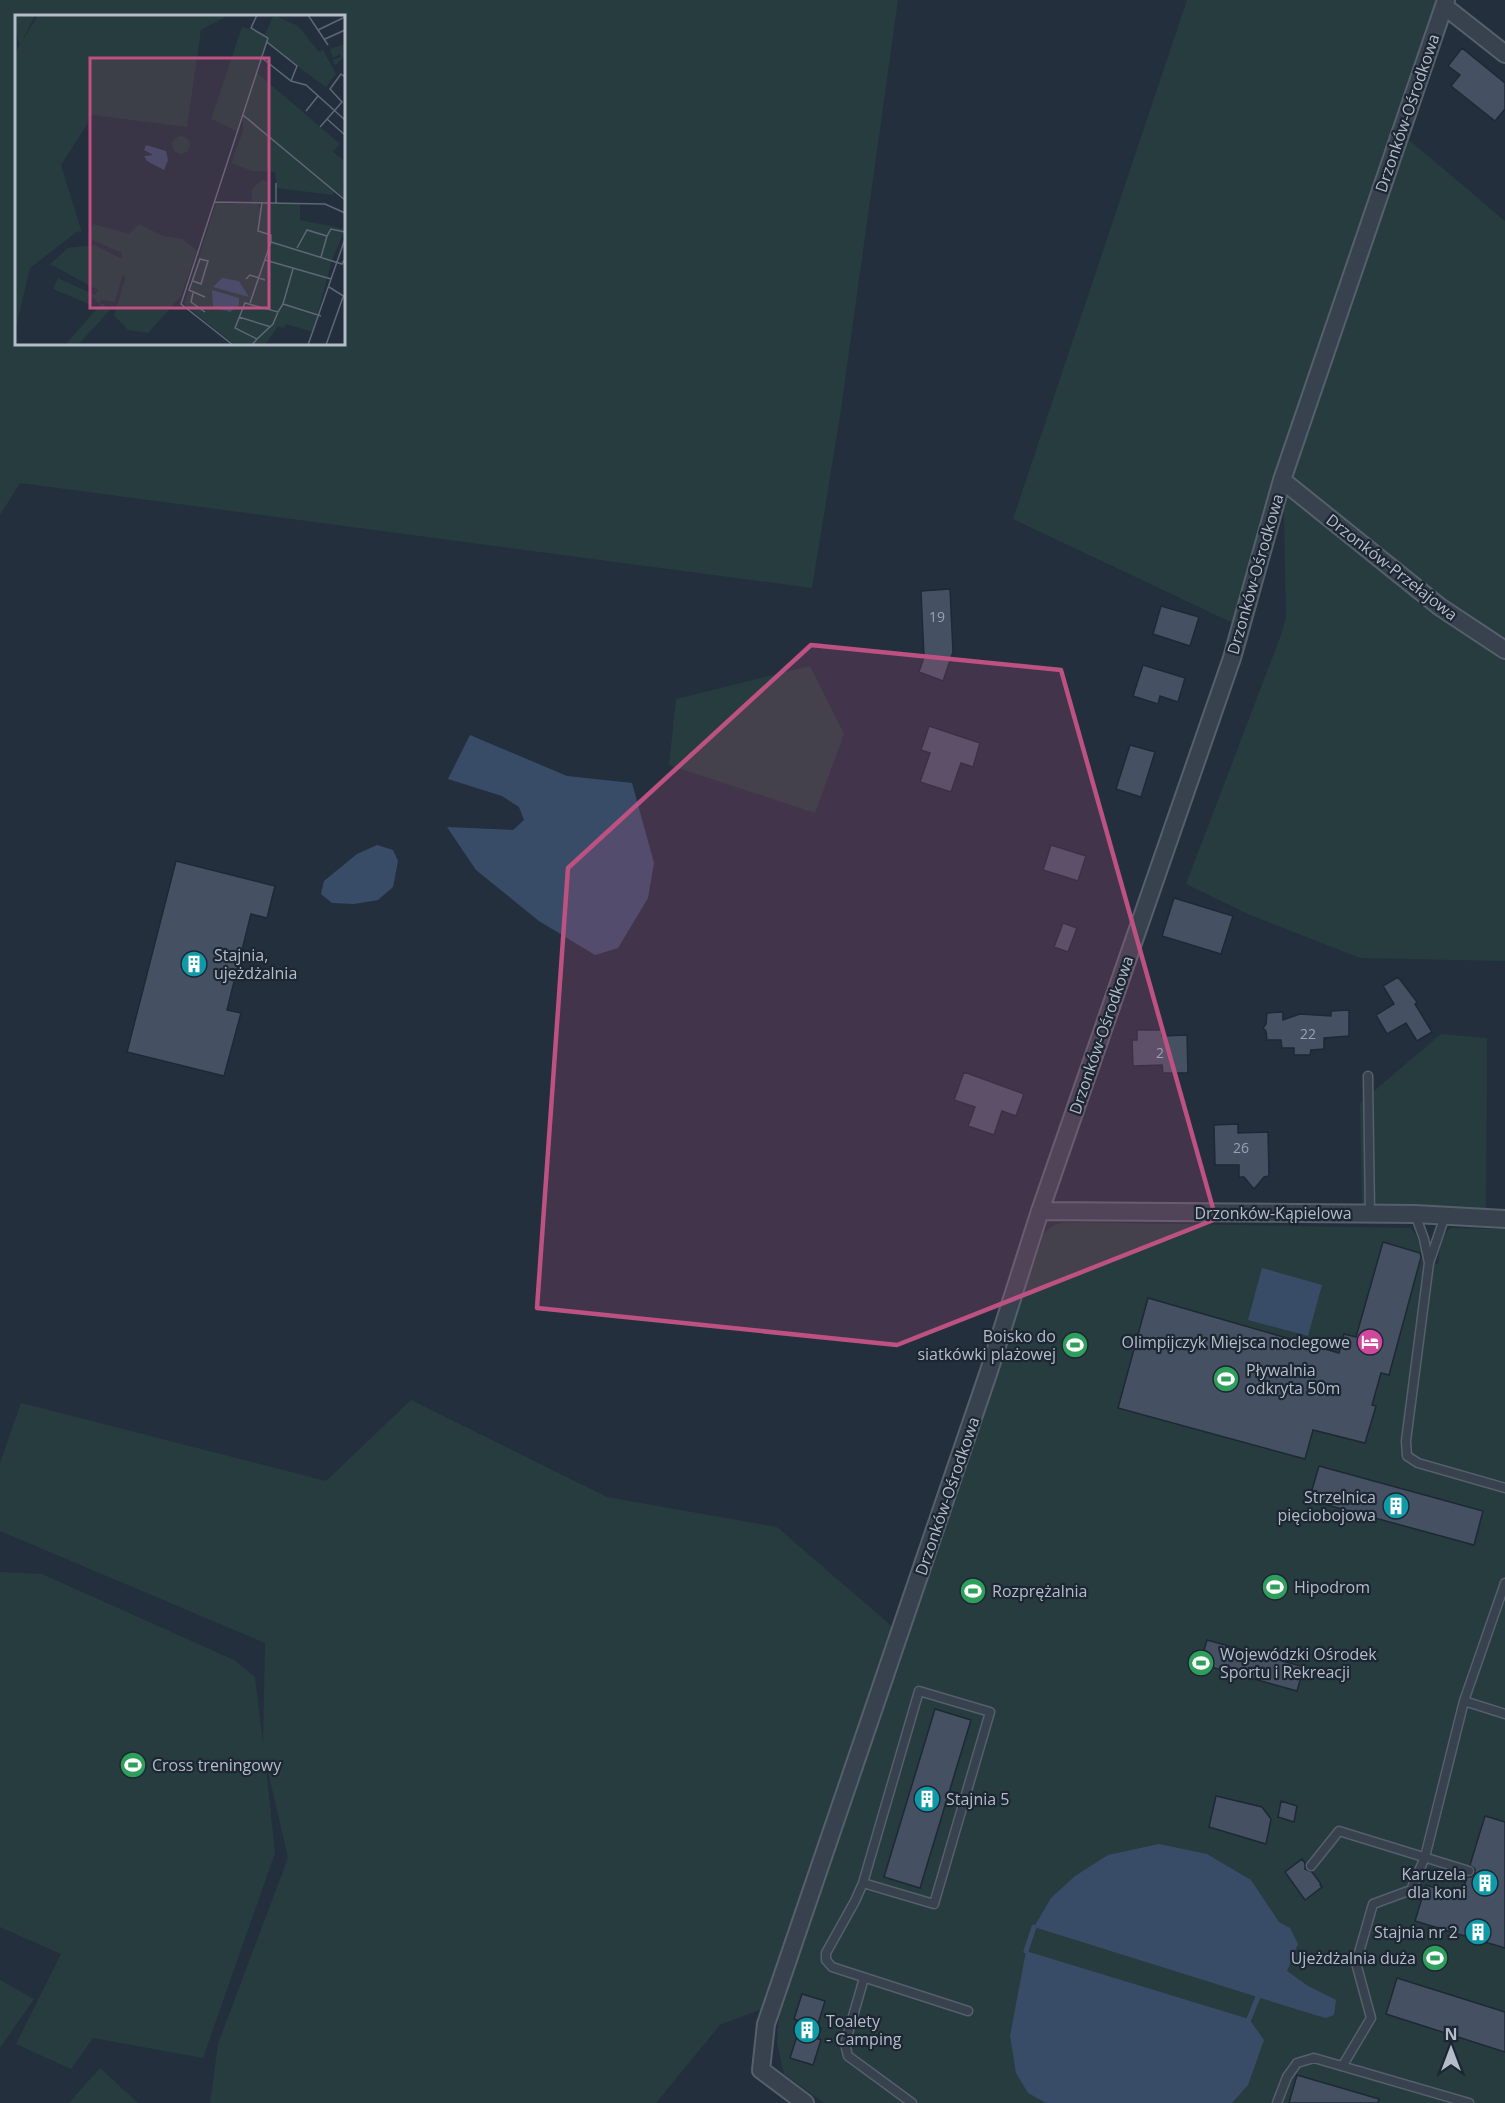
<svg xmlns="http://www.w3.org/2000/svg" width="1505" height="2103" viewBox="0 0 1505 2103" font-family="'Open Sans',sans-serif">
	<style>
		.green { fill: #263c3f; fill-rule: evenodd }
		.water { fill: #394c67 }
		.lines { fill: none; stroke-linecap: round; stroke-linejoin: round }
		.stream { stroke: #394c67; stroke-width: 5 }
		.building { fill: #455162; stroke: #1f2835; stroke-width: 1.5 }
		.service-casing { stroke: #565f6c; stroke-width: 11 }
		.minor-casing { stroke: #565f6c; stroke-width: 20 }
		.service { stroke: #38414e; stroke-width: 8 }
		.minor { stroke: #38414e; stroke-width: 16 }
		.marked { fill: #bd5182; fill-opacity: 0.2; stroke: #bd5182; stroke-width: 4.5; stroke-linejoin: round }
		.labels { text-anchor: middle; stroke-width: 4.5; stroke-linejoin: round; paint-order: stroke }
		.number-label { font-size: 14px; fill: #98a1af }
		.street-label { font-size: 16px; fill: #b4bcc9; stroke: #1d2633 }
		.poi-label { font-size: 16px; fill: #b4bcc9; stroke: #1d2633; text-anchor: start }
		.inset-road { fill: none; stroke: #5e6776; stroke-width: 1.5 }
		.view { fill: #bd5182; fill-opacity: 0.15; stroke: #bd5182; stroke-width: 3 }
		.inset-edge { fill: none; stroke: #b4bcc9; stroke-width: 3 }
	</style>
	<rect width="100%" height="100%" fill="#242f3e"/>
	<path class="green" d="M 0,0 L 898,0 L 840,416 L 812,588 L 20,483 L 0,515 ZM 16,16 L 344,16 L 344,344 L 16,344 Z
		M 1187,0 L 1442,0 L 1396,129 L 1505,221 L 1505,961 L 1360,958 L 1250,915 L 1186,884 L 1281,635 L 1286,618 L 1283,468 L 1237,625 L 1013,519 Z
		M 810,666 L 844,734 L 815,813 L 669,765 L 676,699 Z
		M 1441,1034 L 1487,1038 L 1486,1218 L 1362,1214 L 1360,1103 Z
		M 1066,1222 L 1411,1228 C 1418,1238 1424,1249 1424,1262 L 1438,1264 C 1440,1251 1439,1236 1451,1228 L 1505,1229 L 1505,2103 L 824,2103 L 784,2074 L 777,2043 L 779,2013 L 1044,1233 L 1054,1225 Z
		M 411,1400 L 607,1497 L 777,1527 L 895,1629 L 762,2009 L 720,2025 L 656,2103 L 210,2103 L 218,2044 L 288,1858 L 265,1758 L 275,1853 L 203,2058 L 93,2038 L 71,2069 L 16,2044 L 61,1954 L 0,1927 L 0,1572 L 42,1574 L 234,1660 L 255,1677 L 263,1743 L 265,1643 L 0,1531 L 0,1463 L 21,1403 L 326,1481 Z
		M 0,1980 L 34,1999 L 0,2048 Z
		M 100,2068 L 138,2103 L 69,2103 Z"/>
	<path class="water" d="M 470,735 L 567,776 L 632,783 L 654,863 L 648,898 L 618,948 L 595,955 L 539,921 L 476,870 L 447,827 L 513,830 L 524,820 L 519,807 L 502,796 L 448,779 Z
		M 377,845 L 393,850 L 398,861 L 393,887 L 378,900 L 354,904 L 332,903 L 321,894 L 324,881 L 357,854 Z
		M 1262,1268 L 1322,1285 L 1308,1336 L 1248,1320 Z
		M 1159,1844 L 1207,1854 L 1251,1880 L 1279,1922 L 1290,1928 L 1298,1944 L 1287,1971 L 1308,1986 L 1336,2000 L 1334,2015 L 1326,2018 L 1315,2015 L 1034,1927 L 1051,1898 L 1075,1876 L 1108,1855 Z
		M 1026,1951 L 1249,2019 L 1264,2040 L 1248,2085 L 1232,2103 L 1046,2103 L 1028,2093 L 1016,2073 L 1010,2036 Z"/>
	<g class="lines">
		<path class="stream" d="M 1026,1951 L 1034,1927
			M 1249,2019 L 1258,1997"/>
	</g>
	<path class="building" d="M 1462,48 L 1505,83 L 1505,109 L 1495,121 L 1451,86 L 1460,75 L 1448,66 Z
		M 950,589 L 953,652 L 943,681 L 919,672 L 924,657 L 921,591 Z
		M 1161,606 L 1199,617 L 1190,646 L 1153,634 Z
		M 1143,665 L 1185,678 L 1178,702 L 1160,696 L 1158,704 L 1133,696 Z
		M 929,726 L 980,743 L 973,767 L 961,763 L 951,792 L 920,782 L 930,753 L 921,750 Z
		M 1130,745 L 1155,752 L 1141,797 L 1116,789 Z
		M 1051,845 L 1086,856 L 1078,881 L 1043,870 Z
		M 176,861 L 275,886 L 267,918 L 251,914 L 227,1010 L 241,1013 L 224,1076 L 127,1052 Z
		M 1174,898 L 1233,916 L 1221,954 L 1162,936 Z
		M 1063,923 L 1077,928 L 1068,952 L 1054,947 Z
		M 1398,977 L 1417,1002 L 1415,1004 L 1432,1032 L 1417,1041 L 1406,1023 L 1387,1034 L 1376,1015 L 1394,1004 L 1383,986 Z
		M 1349,1010 L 1349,1036 L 1324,1038 L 1324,1049 L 1311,1050 L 1310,1055 L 1294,1055 L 1294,1048 L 1282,1048 L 1281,1040 L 1267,1040 L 1266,1031 L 1263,1028 L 1266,1024 L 1267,1013 L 1283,1012 L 1283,1020 L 1300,1014 L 1331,1016 L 1331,1011 Z
		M 1137,1030 L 1162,1030 L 1162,1036 L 1187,1035 L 1188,1073 L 1163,1073 L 1162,1065 L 1133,1066 L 1132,1040 L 1137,1040 Z
		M 964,1072 L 1024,1094 L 1016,1116 L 1002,1111 L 994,1135 L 968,1126 L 975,1107 L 954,1100 Z
		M 1238,1124 L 1238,1133 L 1268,1132 L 1269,1176 L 1264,1177 L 1254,1189 L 1244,1177 L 1239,1177 L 1239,1165 L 1215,1165 L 1214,1125 Z
		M 1383,1242 L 1420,1253 L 1421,1257 L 1389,1375 L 1381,1373 L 1372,1405 L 1376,1406 L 1365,1443 L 1313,1430 L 1305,1459 L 1118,1408 L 1148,1298 L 1339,1353 L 1344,1334 L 1356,1337 Z
		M 1319,1466 L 1483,1511 L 1474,1545 L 1309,1500 Z
		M 1207,1640 L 1304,1667 L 1297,1691 L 1200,1664 Z
		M 935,1709 L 971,1720 L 920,1888 L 884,1877 Z
		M 1216,1796 L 1262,1807 L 1271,1819 L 1266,1844 L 1209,1827 Z
		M 1281,1801 L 1297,1806 L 1294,1822 L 1278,1817 Z
		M 1485,1816 L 1505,1822 L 1505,1948 L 1415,1921 L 1426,1885 L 1461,1896 L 1467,1877 L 1471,1877 L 1475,1873 L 1475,1869 L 1470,1865 Z
		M 1302,1859 L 1305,1863 L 1305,1869 L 1312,1872 L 1321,1884 L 1320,1885 L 1322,1887 L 1305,1900 L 1285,1872 Z
		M 1397,1978 L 1505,2012 L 1505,2052 L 1386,2014 Z
		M 802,1994 L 825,2001 L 817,2027 L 821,2028 L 818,2039 L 821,2040 L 813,2065 L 790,2058 L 798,2033 L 794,2032 L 797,2020 L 794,2019 Z
		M 1297,2075 L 1379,2099 L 1378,2103 L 1289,2103 Z"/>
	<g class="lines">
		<defs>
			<path id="service" d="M 1368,1076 L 1370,1214
				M 1415,1214 L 1424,1239 L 1429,1263
				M 1445,1216 L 1429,1263 L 1406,1441 L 1407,1456 L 1418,1463 L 1505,1488
				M 1464,1701 L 1505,1714
				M 1311,1866 L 1339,1831 L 1469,1871
				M 863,1883 L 934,1904 L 990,1712 L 919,1691 L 863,1883 L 855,1901 L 826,1953 L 826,1960 L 832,1967 L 968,2011
				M 864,1978 L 845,2044 L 848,2056 L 912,2103
				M 1343,2065 L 1371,2018 L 1356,1963 L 1373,1904 L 1411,1890 L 1425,1857 L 1464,1701 L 1505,1583
				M 1277,2103 L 1287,2077 L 1297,2063 L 1314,2058 L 1469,2103"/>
			<path id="minor" d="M 1444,6 L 1505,54
				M 1282,480 L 1440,607 L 1505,650
				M 1040,1211 L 1415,1214 L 1505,1219
				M 805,2103 L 761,2070 L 766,2024 L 989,1371 L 1040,1211 L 1232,658 L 1282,480 L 1446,0"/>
		</defs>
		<use href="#service" class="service-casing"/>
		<use href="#minor" class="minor-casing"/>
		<use href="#service" class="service"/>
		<use href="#minor" class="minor"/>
	</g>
	<path class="marked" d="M 811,645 L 1061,670 L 1216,1219 L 897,1345 L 537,1308 L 568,868 Z"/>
	<defs>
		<symbol id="building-disc" viewBox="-11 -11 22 22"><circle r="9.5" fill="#0f9aa8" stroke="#1d2633"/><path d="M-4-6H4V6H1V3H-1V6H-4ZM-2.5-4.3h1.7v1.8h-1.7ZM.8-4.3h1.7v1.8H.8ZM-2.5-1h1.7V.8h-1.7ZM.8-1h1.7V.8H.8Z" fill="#fff"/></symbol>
		<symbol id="hotel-disc" viewBox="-11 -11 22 22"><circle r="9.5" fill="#d1479c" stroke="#1d2633"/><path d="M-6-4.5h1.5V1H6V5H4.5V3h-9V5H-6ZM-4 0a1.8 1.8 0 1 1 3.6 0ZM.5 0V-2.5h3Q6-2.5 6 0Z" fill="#fff"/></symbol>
		<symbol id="stadium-disc" viewBox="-11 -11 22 22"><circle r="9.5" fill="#2e9e5b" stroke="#1d2633"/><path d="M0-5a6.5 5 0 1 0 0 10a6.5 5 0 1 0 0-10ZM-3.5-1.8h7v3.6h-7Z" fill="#fff"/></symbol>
	</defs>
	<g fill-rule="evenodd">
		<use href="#building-disc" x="179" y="949" width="30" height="30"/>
		<use href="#hotel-disc" x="1355" y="1327" width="30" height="30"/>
		<use href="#stadium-disc" x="1060" y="1330" width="30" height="30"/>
		<use href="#stadium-disc" x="1211" y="1364" width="30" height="30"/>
		<use href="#building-disc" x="1381" y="1491" width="30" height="30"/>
		<use href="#stadium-disc" x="1260" y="1572" width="30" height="30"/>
		<use href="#stadium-disc" x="958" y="1576" width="30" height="30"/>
		<use href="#stadium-disc" x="1186" y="1648" width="30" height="30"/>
		<use href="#stadium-disc" x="118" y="1750" width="30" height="30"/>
		<use href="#building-disc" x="912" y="1784" width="30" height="30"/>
		<use href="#building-disc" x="1470" y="1868" width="30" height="30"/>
		<use href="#building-disc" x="1463" y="1917" width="30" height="30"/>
		<use href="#stadium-disc" x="1420" y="1943" width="30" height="30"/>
		<use href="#building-disc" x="792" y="2015" width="30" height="30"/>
	</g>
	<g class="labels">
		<g class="number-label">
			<text x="937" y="622">19</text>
			<text x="1308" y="1039">22</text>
			<text x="1160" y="1058">2</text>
			<text x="1241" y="1153">26</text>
		</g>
		<g class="street-label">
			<text transform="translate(1407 113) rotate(-71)" y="6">Drzonków-Ośrodkowa</text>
			<text transform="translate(1392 567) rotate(38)" y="6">Drzonków-Przełajowa</text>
			<text transform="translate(1255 574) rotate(-74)" y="6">Drzonków-Ośrodkowa</text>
			<text transform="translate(1101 1035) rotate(-71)" y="6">Drzonków-Ośrodkowa</text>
			<text x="1273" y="1219">Drzonków-Kąpielowa</text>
			<text transform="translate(947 1496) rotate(-71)" y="6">Drzonków-Ośrodkowa</text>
		</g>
		<g class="poi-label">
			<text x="214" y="961">Stajnia,<tspan x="214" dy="18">ujeżdżalnia</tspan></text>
			<text x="1056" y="1342" text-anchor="end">Boisko do<tspan x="1056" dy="18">siatkówki plażowej</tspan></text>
			<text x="1350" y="1348" text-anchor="end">Olimpijczyk Miejsca noclegowe</text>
			<text x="1246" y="1376">Pływalnia<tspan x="1246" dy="18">odkryta 50m</tspan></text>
			<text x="1376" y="1503" text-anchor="end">Strzelnica<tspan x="1376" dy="18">pięciobojowa</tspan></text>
			<text x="1294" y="1593">Hipodrom</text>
			<text x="992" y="1597">Rozprężalnia</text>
			<text x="1220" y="1660">Wojewódzki Ośrodek<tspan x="1220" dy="18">Sportu i Rekreacji</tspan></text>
			<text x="152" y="1771">Cross treningowy</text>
			<text x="946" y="1805">Stajnia 5</text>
			<text x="1466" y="1880" text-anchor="end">Karuzela<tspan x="1466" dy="18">dla koni</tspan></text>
			<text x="1458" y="1938" text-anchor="end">Stajnia nr 2</text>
			<text x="1416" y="1964" text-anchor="end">Ujeżdżalnia duża</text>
			<text x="826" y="2027">Toalety<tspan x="826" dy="18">- Camping</tspan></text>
		</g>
	</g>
	<g transform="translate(15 15)">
		<rect width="330" height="330" fill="#242f3e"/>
		<path d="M 0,0 L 20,0 L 5,30 L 0,14 ZM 23,0 L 214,0 L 186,15 L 172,112 L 78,100 L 46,150 L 67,218 L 63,216 L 15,253 L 0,316 L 0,38 ZM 259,0 L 283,11 L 304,37 L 308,35 L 321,59 L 311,72 L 252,29 L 242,58 L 325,129 L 318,137 L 330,146 L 330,185 L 321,175 L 317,180 L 262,173 L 260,157 L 237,156 L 216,148 L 228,116 L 228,101 L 223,117 L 196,104 L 227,12 L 250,19 ZM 330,29 L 330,42 L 320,50 L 318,45 L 326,42 L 325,39 L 318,43 L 315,34 ZM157 130a9 9 0 1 1 18 0a9 9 0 1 1-18 0ZM 247,165 L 252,166 L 252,187 L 237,187 L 237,174 ZM 201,188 L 243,189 L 245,193 L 247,189 L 285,189 L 285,205 L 330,214 L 317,245 L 298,317 L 271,309 L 269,313 L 263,311 L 250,330 L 220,330 L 169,289 ZM 78,209 L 114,219 L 124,209 L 148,221 L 168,224 L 182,236 L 166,281 L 133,318 L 113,315 L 99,300 L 110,264 L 108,259 L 100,287 L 87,285 L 84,289 L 78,282 L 74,289 L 38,274 L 43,263 L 80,280 L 83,275 L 35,249 L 53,233 L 80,230 L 107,244 L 107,238 L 73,223 ZM 87,288 L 95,295 L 63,330 L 50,330 Z" fill="#263c3f"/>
		<path d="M 131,130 L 151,136 L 153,145 L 149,155 L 132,146 L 129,141 L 138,140 L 129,135 ZM 207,263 L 224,266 L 234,282 L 198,272 ZM 197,275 L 224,283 L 224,290 L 215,297 L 198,292 Z" fill="#394c67"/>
		<path class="inset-road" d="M 293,0 L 313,30M 303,15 L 330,2M 310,24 L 330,15M 252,27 L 282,51 L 276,66M 247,43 L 276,66 L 291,70 L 330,105M 291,96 L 303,81M 228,100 L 330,185M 312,104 L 330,120M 305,112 L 327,87 L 315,74 L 326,59 L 330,62M 261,168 L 261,188M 199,187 L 310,189 L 330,198M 256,227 L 327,249 L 330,244M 282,233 L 292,215 L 312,221 L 316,214 L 330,217M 306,242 L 312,221M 250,245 L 316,264M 231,264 L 235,260 L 250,265M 178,266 L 186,269 L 193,246 L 185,244 L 174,275 L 190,282M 314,272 L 330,282M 178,278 L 176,287 L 190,297M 235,288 L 256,227 L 256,220 L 243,216 L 247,187M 268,289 L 278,254M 224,302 L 256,312M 242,324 L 258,309 L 263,297M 218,330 L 166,289 L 253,23 L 236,13 L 242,0M 237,330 L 242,324 L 220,313 L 230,288 L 263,297 L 268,289 L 306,301M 293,330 L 330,224M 311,330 L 328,282"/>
		<path class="view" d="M 75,43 L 254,43 L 254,293 L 75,293 Z"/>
		<rect width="330" height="330" class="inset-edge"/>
	</g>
	<g transform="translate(1451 2049)" stroke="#1d2633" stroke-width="4.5" paint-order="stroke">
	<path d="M0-4.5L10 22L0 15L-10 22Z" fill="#b4bcc9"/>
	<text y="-9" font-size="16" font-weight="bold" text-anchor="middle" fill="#b4bcc9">N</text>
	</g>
</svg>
